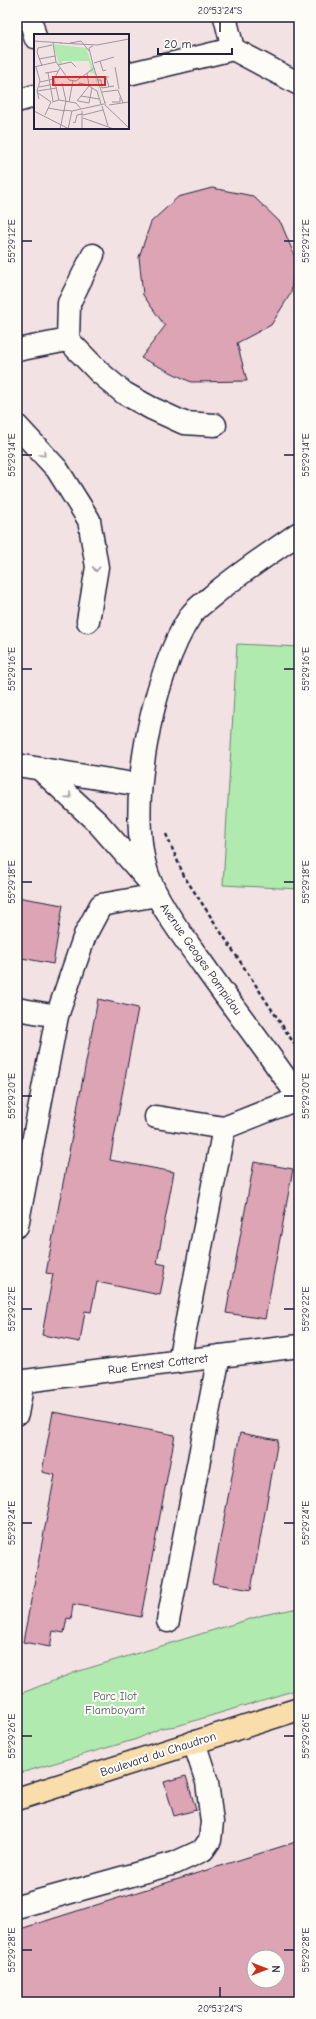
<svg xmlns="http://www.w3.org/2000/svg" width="316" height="2019" viewBox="0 0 316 2019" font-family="'Comic Neue',sans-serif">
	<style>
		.green { fill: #b1eaae; stroke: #6a8674 }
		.building { fill: #dca4b5; stroke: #22223b; fill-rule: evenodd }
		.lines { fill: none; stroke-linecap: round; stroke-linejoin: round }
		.minor-casing { stroke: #22223b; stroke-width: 25 }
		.major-casing { stroke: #22223b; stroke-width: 25 }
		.path { stroke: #22223b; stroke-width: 2.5; stroke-dasharray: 4 3; stroke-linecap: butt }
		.minor { stroke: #fdfcf7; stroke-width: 22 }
		.major { stroke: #f9deab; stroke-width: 22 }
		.oneway { stroke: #9a9aa2 }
		.ticks { fill: none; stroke: #22223b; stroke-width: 1.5 }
		.labels { text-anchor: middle; stroke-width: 4; stroke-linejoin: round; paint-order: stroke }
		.street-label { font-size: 12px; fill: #22223b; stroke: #fdfcf7 }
		.park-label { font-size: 12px; fill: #4d5e5e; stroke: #fdfcf7 }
		.inset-road { fill: none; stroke: #9f95a0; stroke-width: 1 }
		.view { fill: #d62828; fill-opacity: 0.15; stroke: #d62828; stroke-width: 2 }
		.inset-edge { fill: none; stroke: #22223b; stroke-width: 2 }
		.neatline { fill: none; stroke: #22223b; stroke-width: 1.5 }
		.ticks-label { font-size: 10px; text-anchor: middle; fill: #22223b }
	</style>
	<rect width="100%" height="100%" fill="#f3e2e3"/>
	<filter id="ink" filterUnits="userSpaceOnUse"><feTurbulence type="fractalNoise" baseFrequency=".025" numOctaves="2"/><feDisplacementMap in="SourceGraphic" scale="8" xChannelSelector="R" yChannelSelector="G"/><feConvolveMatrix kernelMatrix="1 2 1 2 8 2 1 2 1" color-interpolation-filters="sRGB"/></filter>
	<g filter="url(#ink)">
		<path class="green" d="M 237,644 L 299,647 L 299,889 L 223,885 Z
			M 299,1608 L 299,1689 L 177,1726 L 161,1728 L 137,1739 L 17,1774 L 17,1695 L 76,1672 L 263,1615 Z"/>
		<path class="building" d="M 212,188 L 253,196 L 281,223 L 295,257 L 291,293 L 271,325 L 237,343 L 247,381 L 191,382 L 141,358 L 165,326 L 143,295 L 139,257 L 151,222 L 178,197 Z
			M 17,897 L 63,905 L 53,964 L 17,957 Z
			M 98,999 L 138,1008 L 110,1160 L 174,1172 L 157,1263 L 166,1265 L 160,1295 L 97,1282 L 91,1312 L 85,1311 L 80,1342 L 42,1335 L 53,1274 L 46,1273 Z
			M 254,1162 L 293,1169 L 265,1319 L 226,1313 Z
			M 53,1412 L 175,1435 L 141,1617 L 73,1604 L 71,1619 L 67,1618 L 64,1633 L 53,1631 L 50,1647 L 23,1642 L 55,1475 L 42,1472 Z
			M 240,1433 L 278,1440 L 251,1590 L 212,1583 Z
			M 186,1776 L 196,1810 L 174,1816 L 164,1782 Z
			M 299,1841 L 299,2002 L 17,2002 L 17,1930 ZM 254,1957 L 278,1957 L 278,1981 L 254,1981 Z"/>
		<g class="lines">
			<defs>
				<path id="minor" d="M 30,17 L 35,37
					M 225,17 L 233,49
					M 128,74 L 233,49 L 299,84
					M 17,101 L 35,96
					M 93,255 L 69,303 L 68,340 L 99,372 L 124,393 L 151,408 L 184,423 L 215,425
					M 17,350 L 68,340
					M 17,426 L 57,469 L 89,520 L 97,567 L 88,621
					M 299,533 C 269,554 239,573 211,597 C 205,602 196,608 191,615 C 152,673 122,818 151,883 C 164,912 185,939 204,966 C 235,1010 269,1053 299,1098
					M 17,765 L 140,785
					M 40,769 L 98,823 L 147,879
					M 17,1009 L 57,1016 L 17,1226
					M 57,1016 L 85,935 L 101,905 L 157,895
					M 156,1117 L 224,1128
					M 179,1361 L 224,1128 L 292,1101 L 297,1094
					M 17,1382 L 299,1346
					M 17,1414 L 23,1381
					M 168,1621 L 219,1356
					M 17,1907 L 175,1863 L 203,1850 L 210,1840 L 212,1822 L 207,1782 L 194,1742"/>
				<path id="major" d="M 17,1799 L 299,1709"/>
			</defs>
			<use href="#minor" class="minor-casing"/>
			<use href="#major" class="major-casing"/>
			<path class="path" d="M 166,834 L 184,876 L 299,1051"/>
			<use href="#minor" class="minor"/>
			<use href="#major" class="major"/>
		</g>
		<defs><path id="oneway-chevron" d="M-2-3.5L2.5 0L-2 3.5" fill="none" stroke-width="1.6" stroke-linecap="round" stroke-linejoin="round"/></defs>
		<g class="oneway">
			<use href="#oneway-chevron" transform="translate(43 454) rotate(47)"/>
			<use href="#oneway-chevron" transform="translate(96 569) rotate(93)"/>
			<use href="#oneway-chevron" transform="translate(69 796) rotate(43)"/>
		</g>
	</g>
	<path class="ticks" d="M 220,22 L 220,32M 22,241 L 32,241M 284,241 L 294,241M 22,455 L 32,455M 284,455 L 294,455M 22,669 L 32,669M 284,669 L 294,669M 22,882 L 32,882M 284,882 L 294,882M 22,1096 L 32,1096M 284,1096 L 294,1096M 22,1309 L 32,1309M 284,1309 L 294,1309M 22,1523 L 32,1523M 284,1523 L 294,1523M 22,1736 L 32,1736M 284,1736 L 294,1736M 22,1950 L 32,1950M 284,1950 L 294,1950M 220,1987 L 220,1997"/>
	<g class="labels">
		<g class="street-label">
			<text transform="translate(201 959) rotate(55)" y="4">Avenue Geoges Pompidou</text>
			<text transform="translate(158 1364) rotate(-7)" y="4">Rue Ernest Cotteret</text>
			<text transform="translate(158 1754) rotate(-18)" y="4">Boulevard du Chaudron</text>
		</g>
		<g class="park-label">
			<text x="115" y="1700">Parc Ilot<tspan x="115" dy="14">Flamboyant</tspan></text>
		</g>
	</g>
	<g transform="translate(34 34)">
		<rect width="95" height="95" fill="#f3e2e3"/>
		<path d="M 19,10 L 52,14 L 61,39 L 68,70 L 60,40 L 54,37 L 57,35 L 55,27 L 28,27 L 28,31 L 25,30 Z" fill="#b1eaae"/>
		<path class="inset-road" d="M 0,7 L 28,9M 19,9 L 22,28 L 35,46 L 42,47 L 59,35M 26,9 L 63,11 L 95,5M 36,9 L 47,7 L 55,17M 59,12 L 55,14 L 60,35M 5,25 L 21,22M 66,27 L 69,37 L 72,36M 60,29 L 80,23M 24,31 L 37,28 L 42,33M 8,32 L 3,18 L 4,14 L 18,11M 0,33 L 22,28M 2,33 L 6,47 L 3,57 L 5,65M 81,33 L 85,55M 60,34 L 71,69M 11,39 L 24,37M 14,39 L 19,67M 53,39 L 55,52M 75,43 L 72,43 L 75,53M 64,46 L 67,46 L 68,54 L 80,52M 6,48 L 20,45M 45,52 L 45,49 L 55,51M 55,52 L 63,57 L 67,70M 5,53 L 21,50M 84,56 L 89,69M 3,57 L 23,54M 68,58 L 84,56M 4,59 L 17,68M 47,62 L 65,65M 25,66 L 20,45 L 26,34M 43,67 L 55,52M 44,67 L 55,69 L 58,54M 18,68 L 25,66 L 42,69 L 47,75M 35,68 L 39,47M 71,68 L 71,71 L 95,94M 78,68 L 86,68 L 86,63M 75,71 L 95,68M 68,72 L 74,92M 14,74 L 31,77M 30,76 L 38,77 L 70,70M 0,77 L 35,95M 48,77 L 48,95M 11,81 L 17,68M 49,81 L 69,76M 49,84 L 80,95M 39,88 L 41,89 L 43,81 L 49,80M 26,95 L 32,67 L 28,49M 34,95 L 38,77"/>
		<path class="view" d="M 19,43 L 71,43 L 71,51 L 19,51 Z"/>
		<rect width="95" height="95" class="inset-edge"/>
	</g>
	<rect width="316" height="2019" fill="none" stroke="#fdfcf7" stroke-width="44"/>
	<g transform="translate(266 1969) rotate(90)"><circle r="19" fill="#fdfcf7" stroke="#a5a5ac"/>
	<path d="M0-3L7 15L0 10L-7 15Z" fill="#c8321e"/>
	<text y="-6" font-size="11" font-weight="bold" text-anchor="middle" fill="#22223b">N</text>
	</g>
	<path d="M158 48v6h74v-6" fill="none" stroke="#22223b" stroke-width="2"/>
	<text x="164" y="48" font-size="12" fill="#22223b" stroke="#fdfcf7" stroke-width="3" paint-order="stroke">20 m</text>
	<rect x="22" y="22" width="272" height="1975" class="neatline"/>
	<g class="ticks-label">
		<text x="220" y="14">20°53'24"S</text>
		<text transform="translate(11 241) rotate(-90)" y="4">55°29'12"E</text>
		<text transform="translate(305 241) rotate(-90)" y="4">55°29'12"E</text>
		<text transform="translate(11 455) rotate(-90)" y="4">55°29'14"E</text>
		<text transform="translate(305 455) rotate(-90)" y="4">55°29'14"E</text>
		<text transform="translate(11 669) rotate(-90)" y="4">55°29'16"E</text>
		<text transform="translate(305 669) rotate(-90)" y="4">55°29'16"E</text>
		<text transform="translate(11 882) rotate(-90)" y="4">55°29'18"E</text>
		<text transform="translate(305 882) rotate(-90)" y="4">55°29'18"E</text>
		<text transform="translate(305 1096) rotate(-90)" y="4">55°29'20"E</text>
		<text transform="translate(11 1096) rotate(-90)" y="4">55°29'20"E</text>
		<text transform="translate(305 1309) rotate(-90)" y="4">55°29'22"E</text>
		<text transform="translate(11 1309) rotate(-90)" y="4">55°29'22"E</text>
		<text transform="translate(305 1523) rotate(-90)" y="4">55°29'24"E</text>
		<text transform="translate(11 1523) rotate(-90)" y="4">55°29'24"E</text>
		<text transform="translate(305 1736) rotate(-90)" y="4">55°29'26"E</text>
		<text transform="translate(11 1736) rotate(-90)" y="4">55°29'26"E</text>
		<text transform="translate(11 1950) rotate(-90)" y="4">55°29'28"E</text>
		<text transform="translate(305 1950) rotate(-90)" y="4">55°29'28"E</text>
		<text x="220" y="2012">20°53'24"S</text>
	</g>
</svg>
